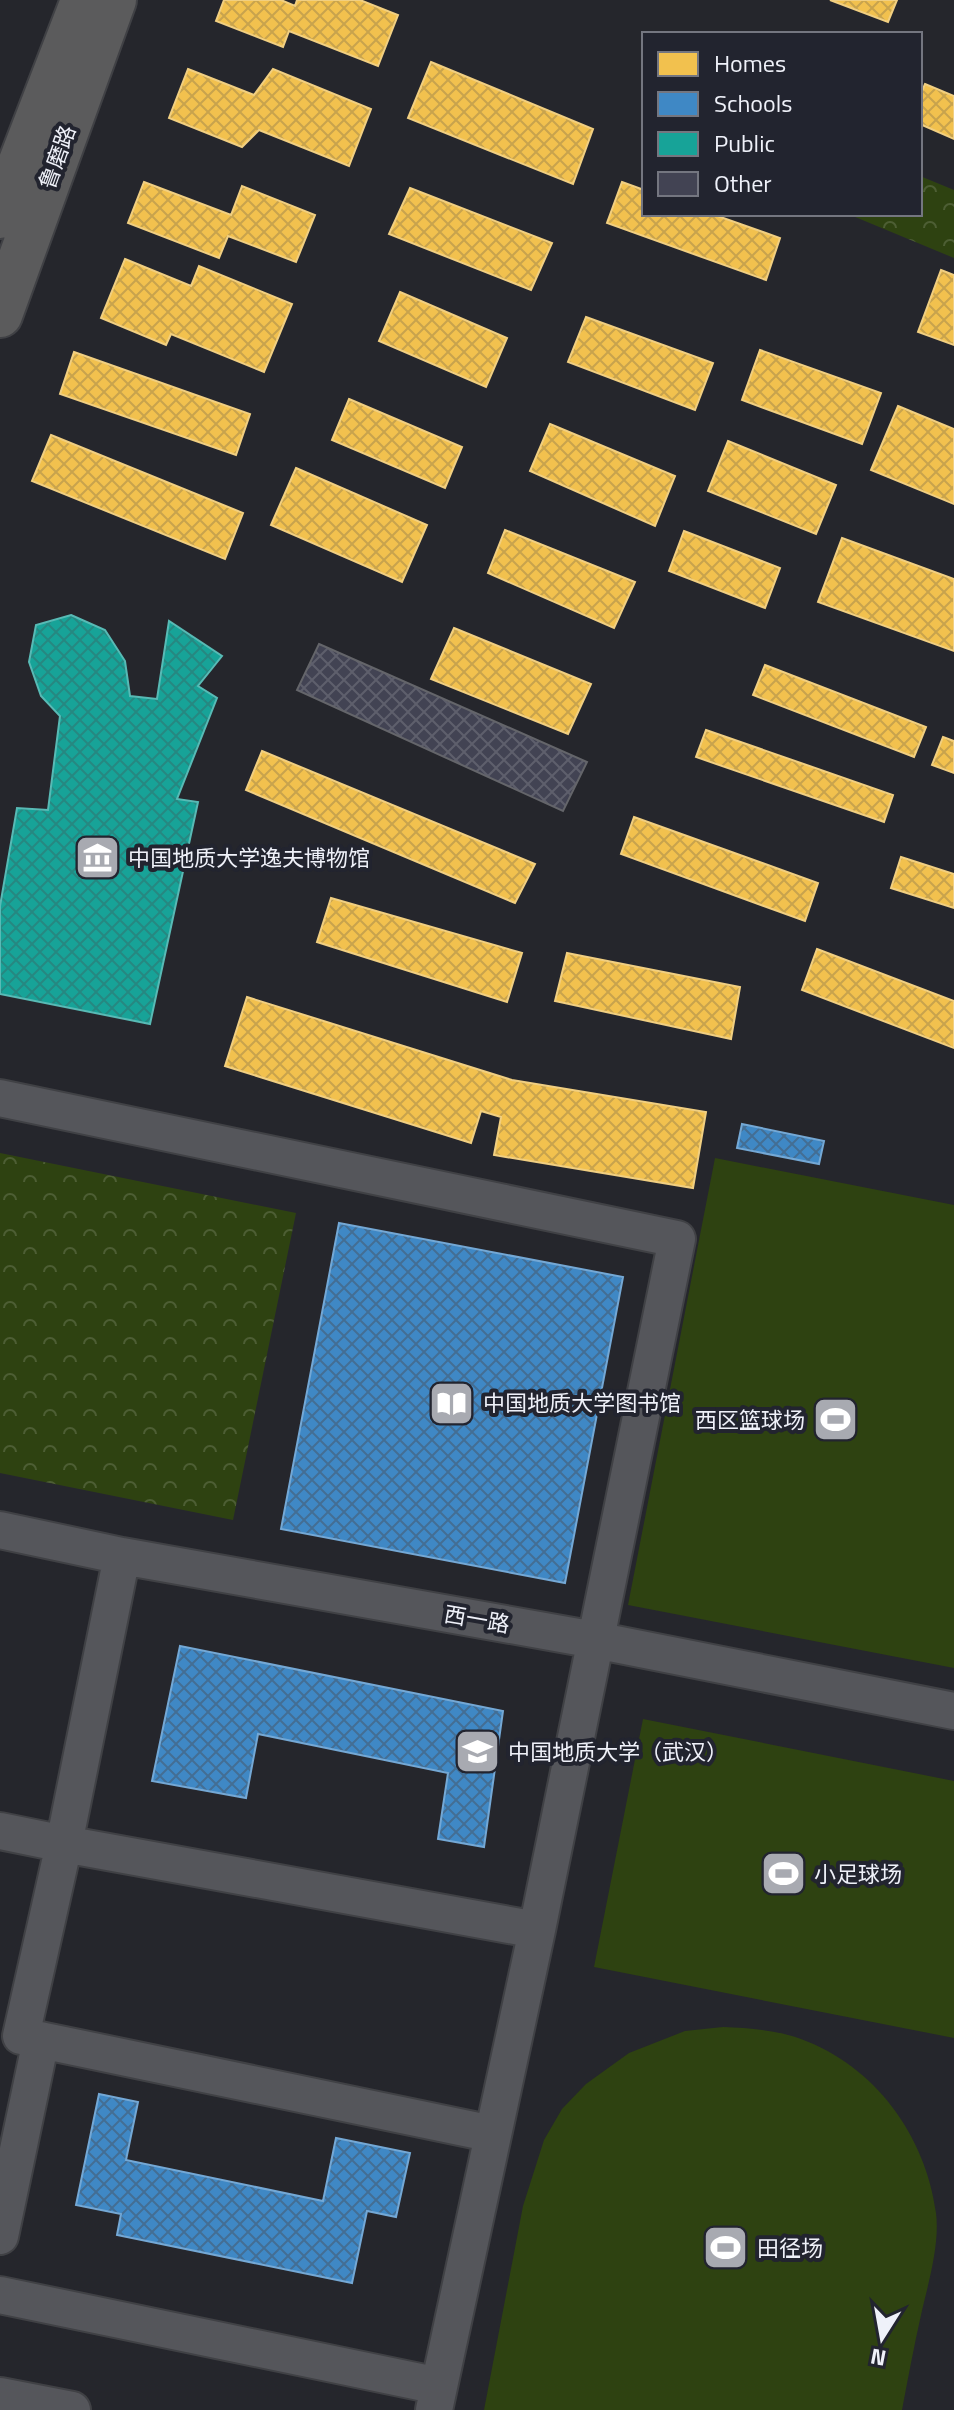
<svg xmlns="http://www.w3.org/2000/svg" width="954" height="2410" viewBox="0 0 954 2410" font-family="'Titillium Web','Noto Sans SC',sans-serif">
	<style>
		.grass { fill: #2e4211 }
		.forest { fill: url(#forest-crowns) }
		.homes { fill: url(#homes-cross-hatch); stroke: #f1cf81; stroke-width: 2 }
		.schools { fill: url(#schools-cross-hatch); stroke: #74a8d5; stroke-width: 2 }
		.public { fill: url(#public-cross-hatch); stroke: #58bab5; stroke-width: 2 }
		.building { fill: url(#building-cross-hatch); stroke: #64656a; stroke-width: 2 }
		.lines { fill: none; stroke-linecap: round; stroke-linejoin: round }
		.minor-casing { stroke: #404145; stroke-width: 40 }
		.secondary-casing { stroke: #404145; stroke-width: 48 }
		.minor { stroke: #55565b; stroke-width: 36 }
		.secondary { stroke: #5b5b5c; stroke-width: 44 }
		.labels { text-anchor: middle; stroke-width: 8; stroke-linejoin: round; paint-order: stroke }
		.street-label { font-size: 22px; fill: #eff1f9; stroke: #22242f }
		.poi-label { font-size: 22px; fill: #eff1f9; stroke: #22242f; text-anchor: start }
	</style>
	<defs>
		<pattern id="forest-crowns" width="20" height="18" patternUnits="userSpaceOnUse" patternTransform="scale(2)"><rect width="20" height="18" fill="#2e4211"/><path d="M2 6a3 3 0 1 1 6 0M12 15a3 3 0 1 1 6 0" fill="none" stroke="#4d5e34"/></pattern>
		<pattern id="homes-cross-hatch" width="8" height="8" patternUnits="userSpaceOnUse" patternTransform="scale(2)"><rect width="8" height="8" fill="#f2c14e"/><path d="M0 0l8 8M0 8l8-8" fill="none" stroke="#c8a34d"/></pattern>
		<pattern id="schools-cross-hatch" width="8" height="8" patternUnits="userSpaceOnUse" patternTransform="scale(2)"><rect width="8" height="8" fill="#3f88c5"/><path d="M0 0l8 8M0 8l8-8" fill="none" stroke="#436e94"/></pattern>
		<pattern id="public-cross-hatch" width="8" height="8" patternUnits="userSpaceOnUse" patternTransform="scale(2)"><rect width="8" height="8" fill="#17a398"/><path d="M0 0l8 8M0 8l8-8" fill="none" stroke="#268881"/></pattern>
		<pattern id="building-cross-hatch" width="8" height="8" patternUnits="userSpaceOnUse" patternTransform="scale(2)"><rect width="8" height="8" fill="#424353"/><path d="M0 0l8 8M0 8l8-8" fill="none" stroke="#5e5f6c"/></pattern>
	</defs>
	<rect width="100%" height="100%" fill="#25262c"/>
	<path class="grass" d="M 715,1158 L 954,1205 L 954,1668 L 628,1605 Z
		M 643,1719 L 954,1781 L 954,2038 L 594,1967 Z
		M 723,2027 C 750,2028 776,2030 801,2039 C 875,2066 926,2136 936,2213 C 940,2245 928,2284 921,2315 C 914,2346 908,2378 902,2410 L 484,2410 L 523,2206 L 544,2140 L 562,2109 L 586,2084 L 629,2053 L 685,2031 Z"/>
	<path class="forest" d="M 920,176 L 954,190 L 954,258 L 848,214 L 920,214 Z
		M 0,1153 L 296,1213 L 233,1520 L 0,1473 Z"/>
	<path class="homes" d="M 224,0 L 281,0 L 295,6 L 297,0 L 360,0 L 398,15 L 378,66 L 289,31 L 283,47 L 216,21 Z
		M 830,0 L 897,0 L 888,22 Z
		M 431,62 L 593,129 L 573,184 L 408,118 Z
		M 188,69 L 254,95 L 273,69 L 371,109 L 349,166 L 259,130 L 242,147 L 169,118 Z
		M 925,84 L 954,96 L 954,139 L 920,124 L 920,96 Z
		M 144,182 L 231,215 L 242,186 L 315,215 L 296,262 L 228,236 L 219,258 L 128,223 Z
		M 622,182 L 644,190 L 644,214 L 712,214 L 780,238 L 766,280 L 607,223 Z
		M 410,188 L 552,243 L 531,290 L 389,234 Z
		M 125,259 L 191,286 L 199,266 L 292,304 L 264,372 L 171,334 L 166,345 L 101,318 Z
		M 941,270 L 954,275 L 954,345 L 918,332 Z
		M 400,292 L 507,338 L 486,387 L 379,341 Z
		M 586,317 L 713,363 L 695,410 L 568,362 Z
		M 760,350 L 881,393 L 862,444 L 742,400 Z
		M 74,352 L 250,414 L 236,455 L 60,394 Z
		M 349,399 L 462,447 L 445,488 L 332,440 Z
		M 898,406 L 954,429 L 954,504 L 871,470 Z
		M 550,424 L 675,476 L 655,526 L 530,471 Z
		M 51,435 L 243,513 L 225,559 L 32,481 Z
		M 728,441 L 836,485 L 816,534 L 708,491 Z
		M 296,468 L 427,525 L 402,582 L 271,525 Z
		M 505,530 L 635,582 L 614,628 L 488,573 Z
		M 684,531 L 780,568 L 765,608 L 669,571 Z
		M 842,538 L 954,579 L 954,651 L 818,602 Z
		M 454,628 L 591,684 L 568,734 L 431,679 Z
		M 765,665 L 926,727 L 914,757 L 753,695 Z
		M 706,730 L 893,795 L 884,822 L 696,757 Z
		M 943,737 L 954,741 L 954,773 L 932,765 Z
		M 262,751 L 535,864 L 515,903 L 246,790 Z
		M 634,817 L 818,883 L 805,921 L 621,854 Z
		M 901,857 L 954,874 L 954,908 L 891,888 Z
		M 331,898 L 522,953 L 507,1002 L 317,942 Z
		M 817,949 L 954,1001 L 954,1048 L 802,990 Z
		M 567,953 L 740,987 L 731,1039 L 555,1001 Z
		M 247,997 L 512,1080 L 706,1112 L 693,1188 L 494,1155 L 501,1117 L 481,1111 L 471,1143 L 225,1066 Z"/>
	<path class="schools" d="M 742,1124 L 824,1141 L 819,1164 L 737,1148 Z
		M 339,1223 L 623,1277 L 565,1583 L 281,1529 Z
		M 180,1646 L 503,1711 L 484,1847 L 438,1839 L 448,1773 L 258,1734 L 246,1798 L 152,1781 Z
		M 99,2094 L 138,2102 L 126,2160 L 323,2201 L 336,2138 L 410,2153 L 396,2217 L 367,2211 L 352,2283 L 117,2235 L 121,2214 L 76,2205 Z"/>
	<path class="public" d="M 71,615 L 105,630 L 125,661 L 130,696 L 157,699 L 169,621 L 222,656 L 198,686 L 217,698 L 177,799 L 198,802 L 150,1024 L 0,994 L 0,906 L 17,808 L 48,810 L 60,716 L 41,696 L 29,662 L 36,625 Z"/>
	<path class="building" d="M 319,644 L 587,762 L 563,811 L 297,690 Z"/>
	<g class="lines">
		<defs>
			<path id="minor" d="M 0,1098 L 677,1239 L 537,1930 L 434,2410
				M 0,1530 L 122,1556 L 595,1640 L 954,1711
				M 122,1556 L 64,1844 L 537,1930
				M 0,1831 L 64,1844 L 21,2036 L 493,2134
				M 0,2236 L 41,2040
				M 0,2295 L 439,2386
				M 0,2396 L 72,2410"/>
			<path id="secondary" d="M 0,216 L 81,6
				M 0,315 L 114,0"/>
		</defs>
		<use href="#minor" class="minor-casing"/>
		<use href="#secondary" class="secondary-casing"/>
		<use href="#minor" class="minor"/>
		<use href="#secondary" class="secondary"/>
	</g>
	<defs>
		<symbol id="museum-square" viewBox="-11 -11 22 22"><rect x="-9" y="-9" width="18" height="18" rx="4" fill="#a8aab1" stroke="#22242f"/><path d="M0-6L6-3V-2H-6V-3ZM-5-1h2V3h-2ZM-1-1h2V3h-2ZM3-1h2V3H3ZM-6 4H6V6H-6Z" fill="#fff"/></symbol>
		<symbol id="library-square" viewBox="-11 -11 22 22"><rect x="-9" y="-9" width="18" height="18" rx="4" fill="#a8aab1" stroke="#22242f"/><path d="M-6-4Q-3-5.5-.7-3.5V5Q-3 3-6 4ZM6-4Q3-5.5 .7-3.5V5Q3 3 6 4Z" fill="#fff"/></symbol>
		<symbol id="stadium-square" viewBox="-11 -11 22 22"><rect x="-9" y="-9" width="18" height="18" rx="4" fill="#a8aab1" stroke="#22242f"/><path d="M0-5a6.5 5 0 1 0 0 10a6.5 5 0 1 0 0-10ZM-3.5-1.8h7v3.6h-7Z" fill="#fff"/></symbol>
		<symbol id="university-square" viewBox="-11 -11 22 22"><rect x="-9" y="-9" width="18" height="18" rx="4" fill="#a8aab1" stroke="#22242f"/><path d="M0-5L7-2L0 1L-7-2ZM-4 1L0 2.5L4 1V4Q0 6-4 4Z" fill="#fff"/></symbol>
	</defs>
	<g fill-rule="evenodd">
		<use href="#museum-square" x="72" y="832" width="51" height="51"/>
		<use href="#library-square" x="426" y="1378" width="51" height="51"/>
		<use href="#stadium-square" x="810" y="1394" width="51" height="51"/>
		<use href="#university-square" x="452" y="1726" width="51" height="51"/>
		<use href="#stadium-square" x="758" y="1848" width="51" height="51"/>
		<use href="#stadium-square" x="700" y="2222" width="51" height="51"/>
	</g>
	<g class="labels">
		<g class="street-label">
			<text transform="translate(57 157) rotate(-70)" y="8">鲁磨路</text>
			<text transform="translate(477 1619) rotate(10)" y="8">西一路</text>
		</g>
		<g class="poi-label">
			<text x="128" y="866">中国地质大学逸夫博物馆</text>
			<text x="483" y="1411">中国地质大学图书馆</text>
			<text x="805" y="1428" text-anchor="end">西区篮球场</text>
			<text x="508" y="1760">中国地质大学（武汉）</text>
			<text x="814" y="1882">小足球场</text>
			<text x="757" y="2256">田径场</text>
		</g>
	</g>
	<rect x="642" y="32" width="280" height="184" fill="#22242f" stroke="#747680" stroke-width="2"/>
	<rect x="658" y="52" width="40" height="24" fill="#f2c14e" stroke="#747680" stroke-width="2"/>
	<text x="714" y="72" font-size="24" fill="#eff1f9">Homes</text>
	<rect x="658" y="92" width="40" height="24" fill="#3f88c5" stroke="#747680" stroke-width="2"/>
	<text x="714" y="112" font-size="24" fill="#eff1f9">Schools</text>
	<rect x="658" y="132" width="40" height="24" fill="#17a398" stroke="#747680" stroke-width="2"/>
	<text x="714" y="152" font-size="24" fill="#eff1f9">Public</text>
	<rect x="658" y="172" width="40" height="24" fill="#424353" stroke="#747680" stroke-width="2"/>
	<text x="714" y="192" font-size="24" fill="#eff1f9">Other</text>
	<g transform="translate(882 2338) rotate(191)" stroke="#22242f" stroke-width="6" paint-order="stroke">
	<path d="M0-6L14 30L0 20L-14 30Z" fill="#eff1f9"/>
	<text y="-12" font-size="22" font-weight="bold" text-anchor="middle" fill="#eff1f9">N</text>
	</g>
</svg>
